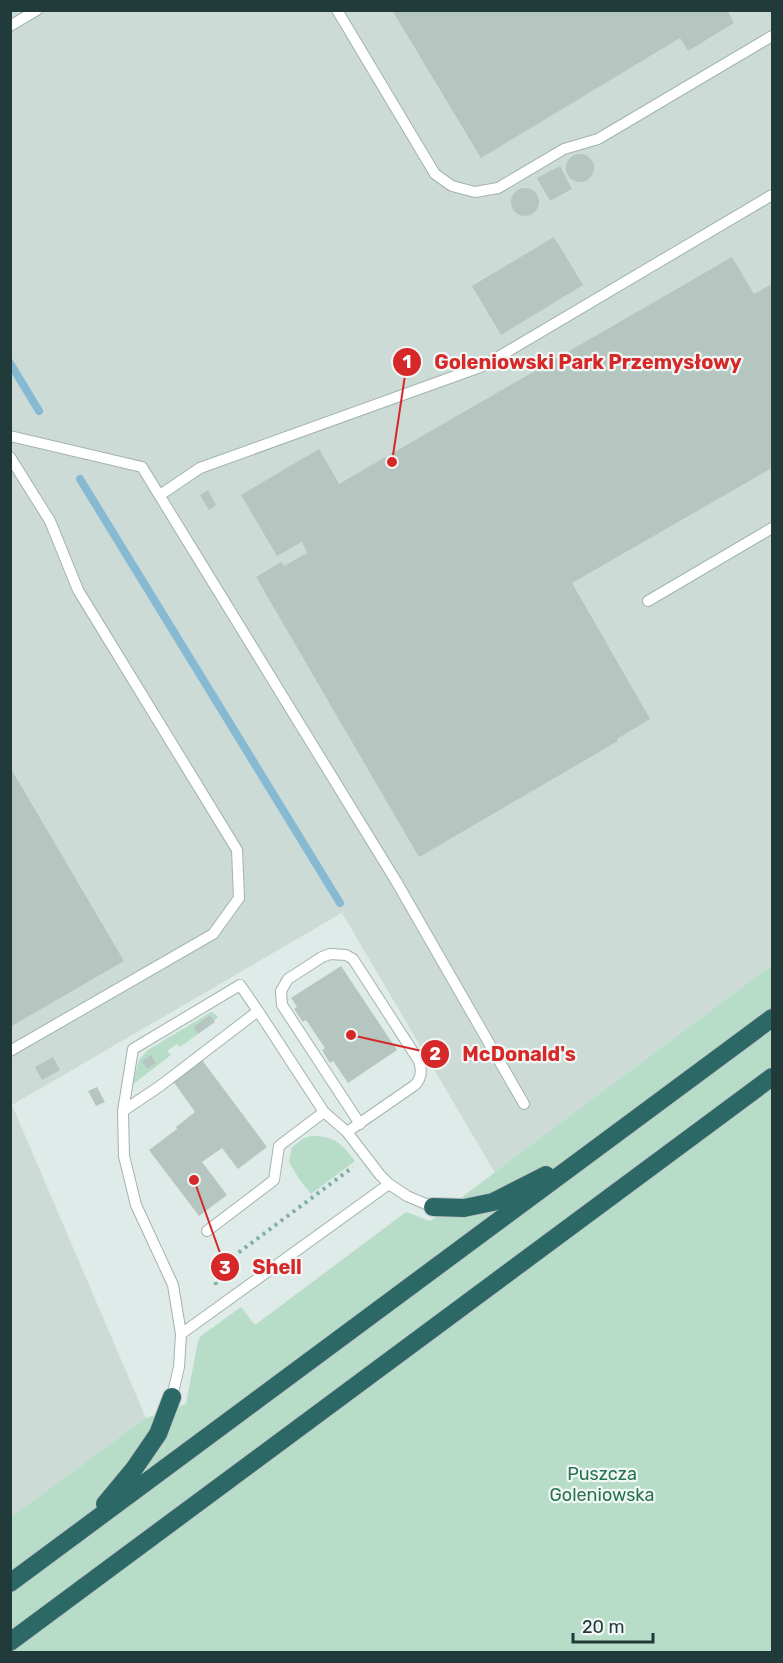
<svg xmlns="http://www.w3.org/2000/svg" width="783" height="1663" viewBox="0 0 783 1663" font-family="Rubik,sans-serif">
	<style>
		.built { fill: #cddbd7 }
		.green { fill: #b7ddc8 }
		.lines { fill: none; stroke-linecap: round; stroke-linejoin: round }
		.stream { stroke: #86b9d2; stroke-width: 8 }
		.building { fill: #b5c6c1 }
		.service-casing { stroke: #a2b3b0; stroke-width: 12 }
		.motorway-casing { stroke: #c1c8c8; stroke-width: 20 }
		.path { stroke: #7fafa8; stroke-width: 4; stroke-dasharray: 3 4.5; stroke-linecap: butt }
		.service { stroke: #fff; stroke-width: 10 }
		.motorway { stroke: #2b6866; stroke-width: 18 }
		.labels { text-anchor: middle; stroke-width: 4.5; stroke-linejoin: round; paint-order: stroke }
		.park-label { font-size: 18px; fill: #297352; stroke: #f0f7f5 }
		.leader { fill: none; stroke: #d62828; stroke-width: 2 }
		.callout-dot { fill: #d62828; stroke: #f0f7f5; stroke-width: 2 }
		.mark-label { font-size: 18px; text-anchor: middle; font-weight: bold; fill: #fff }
		.callout-label { font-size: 20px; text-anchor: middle; font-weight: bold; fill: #d62828; stroke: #f0f7f5; stroke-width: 4.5; stroke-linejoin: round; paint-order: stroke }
	</style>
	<rect width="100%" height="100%" fill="#dfebe8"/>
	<path class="built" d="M 11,11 L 772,11 L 772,965 L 495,1173 L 342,913 L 340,914 L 12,1105 L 146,1418 L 11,1518 Z"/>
	<path class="green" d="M 772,965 L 772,1652 L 11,1652 L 10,1518 L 146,1418 L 186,1404 L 198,1341 L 201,1336 L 241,1307 L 255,1325 L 406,1212 L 430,1221 Z
		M 211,1012 L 213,1012 L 218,1017 L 214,1021 L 210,1015 L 193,1027 L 198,1034 L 180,1047 L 177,1044 L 167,1051 L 171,1055 L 132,1085 L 139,1060 L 148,1050 Z
		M 311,1136 C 335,1136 341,1143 355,1161 L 311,1194 L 299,1179 L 289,1162 L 292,1147 L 304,1138 Z"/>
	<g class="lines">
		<path class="stream" d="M 10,363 L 39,411
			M 80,479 L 340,903"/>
	</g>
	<path class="building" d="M 392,10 L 727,10 L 734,23 L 688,51 L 680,38 L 481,158 Z
		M566 168a14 14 0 1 1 28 0a14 14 0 1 1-28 0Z
		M 560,166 L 572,189 L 550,201 L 537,178 Z
		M511 202a14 14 0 1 1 28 0a14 14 0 1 1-28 0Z
		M 554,237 L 583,285 L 501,335 L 472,286 Z
		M 732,257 L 754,294 L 772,284 L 772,468 L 572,583 L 650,719 L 617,739 L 618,741 L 419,857 L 256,577 L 281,562 L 284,566 L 307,553 L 302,542 L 277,556 L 241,495 L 319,449 L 339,484 Z
		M 208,490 L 216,505 L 209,510 L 200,495 Z
		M 10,767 L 124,961 L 10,1027 Z
		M 341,966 L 397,1050 L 348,1083 L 333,1061 L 330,1063 L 322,1050 L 325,1048 L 306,1020 L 303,1022 L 294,1009 L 297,1007 L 291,998 Z
		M 210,1015 L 215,1022 L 198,1034 L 193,1027 Z
		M 151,1055 L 156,1063 L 147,1069 L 142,1061 Z
		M 53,1057 L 60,1070 L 42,1080 L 35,1067 Z
		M 202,1060 L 267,1147 L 238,1169 L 222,1148 L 202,1162 L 227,1195 L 199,1216 L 149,1150 L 177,1129 L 176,1127 L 195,1112 L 173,1081 Z
		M 97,1087 L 105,1102 L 96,1106 L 88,1091 Z"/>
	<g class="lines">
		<defs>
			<path id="service" d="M 337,10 L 435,174 L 452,186 L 475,192 L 498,188 L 564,149 L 598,139 L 772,36
				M 10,26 L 37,10
				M 10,436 L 142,467 L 396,881 L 524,1104
				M 10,457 L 50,521 L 78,590 L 237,850 L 239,898 L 213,934 L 10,1051
				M 160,495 L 200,468 L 483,366 L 772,195
				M 648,601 L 772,528
				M 123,1111 L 133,1049 L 240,985 L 258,1011
				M 347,1132 L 415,1085 C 422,1078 422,1070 419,1061 L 353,959 L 346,955 L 330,954 L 322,957 L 288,979 L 281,991 L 282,1005 L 360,1124
				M 207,1231 L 274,1180 L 279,1146 L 324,1112
				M 181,1334 L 389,1184
				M 172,1397 L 179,1367 L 181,1334 L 173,1285 L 136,1205 L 124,1156 L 123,1111 L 160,1086 L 258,1011 L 324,1112 L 347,1132 L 380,1175 L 389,1184 L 407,1196 L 433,1207"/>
			<path id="motorway" d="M 433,1207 L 464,1208 L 493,1202 L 546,1175
				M 105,1504 L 134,1469 L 158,1434 L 172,1397
				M 10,1583 L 772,1018
				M 10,1642 L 772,1077"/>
		</defs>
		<use href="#service" class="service-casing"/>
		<use href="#motorway" class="motorway-casing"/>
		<path class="path" d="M 216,1285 L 214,1271 L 353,1167"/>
		<use href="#service" class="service"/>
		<use href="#motorway" class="motorway"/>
	</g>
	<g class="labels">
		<g class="park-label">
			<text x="602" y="1480">Puszcza<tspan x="602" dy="21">Goleniowska</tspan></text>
		</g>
	</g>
	<path class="leader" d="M392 462L407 362M351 1035L435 1054M194 1180L225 1267"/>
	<g class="callout-dot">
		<circle cx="392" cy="462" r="6"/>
		<circle cx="351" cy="1035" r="6"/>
		<circle cx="194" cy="1180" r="6"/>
		<circle cx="407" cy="362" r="15"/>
		<circle cx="435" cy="1054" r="15"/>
		<circle cx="225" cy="1267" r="15"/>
	</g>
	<g class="mark-label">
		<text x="407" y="368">1</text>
		<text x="435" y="1060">2</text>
		<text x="225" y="1274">3</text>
	</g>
	<g class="callout-label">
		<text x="588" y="369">Goleniowski Park Przemysłowy</text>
		<text x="519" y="1061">McDonald's</text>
		<text x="277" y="1274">Shell</text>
	</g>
	<rect width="783" height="1663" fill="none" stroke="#203b39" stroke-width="24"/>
	<path d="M573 1633v9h80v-9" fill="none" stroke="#203b39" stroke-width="3"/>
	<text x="582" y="1633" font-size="18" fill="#203b39" stroke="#f0f7f5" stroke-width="4.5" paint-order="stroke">20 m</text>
</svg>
